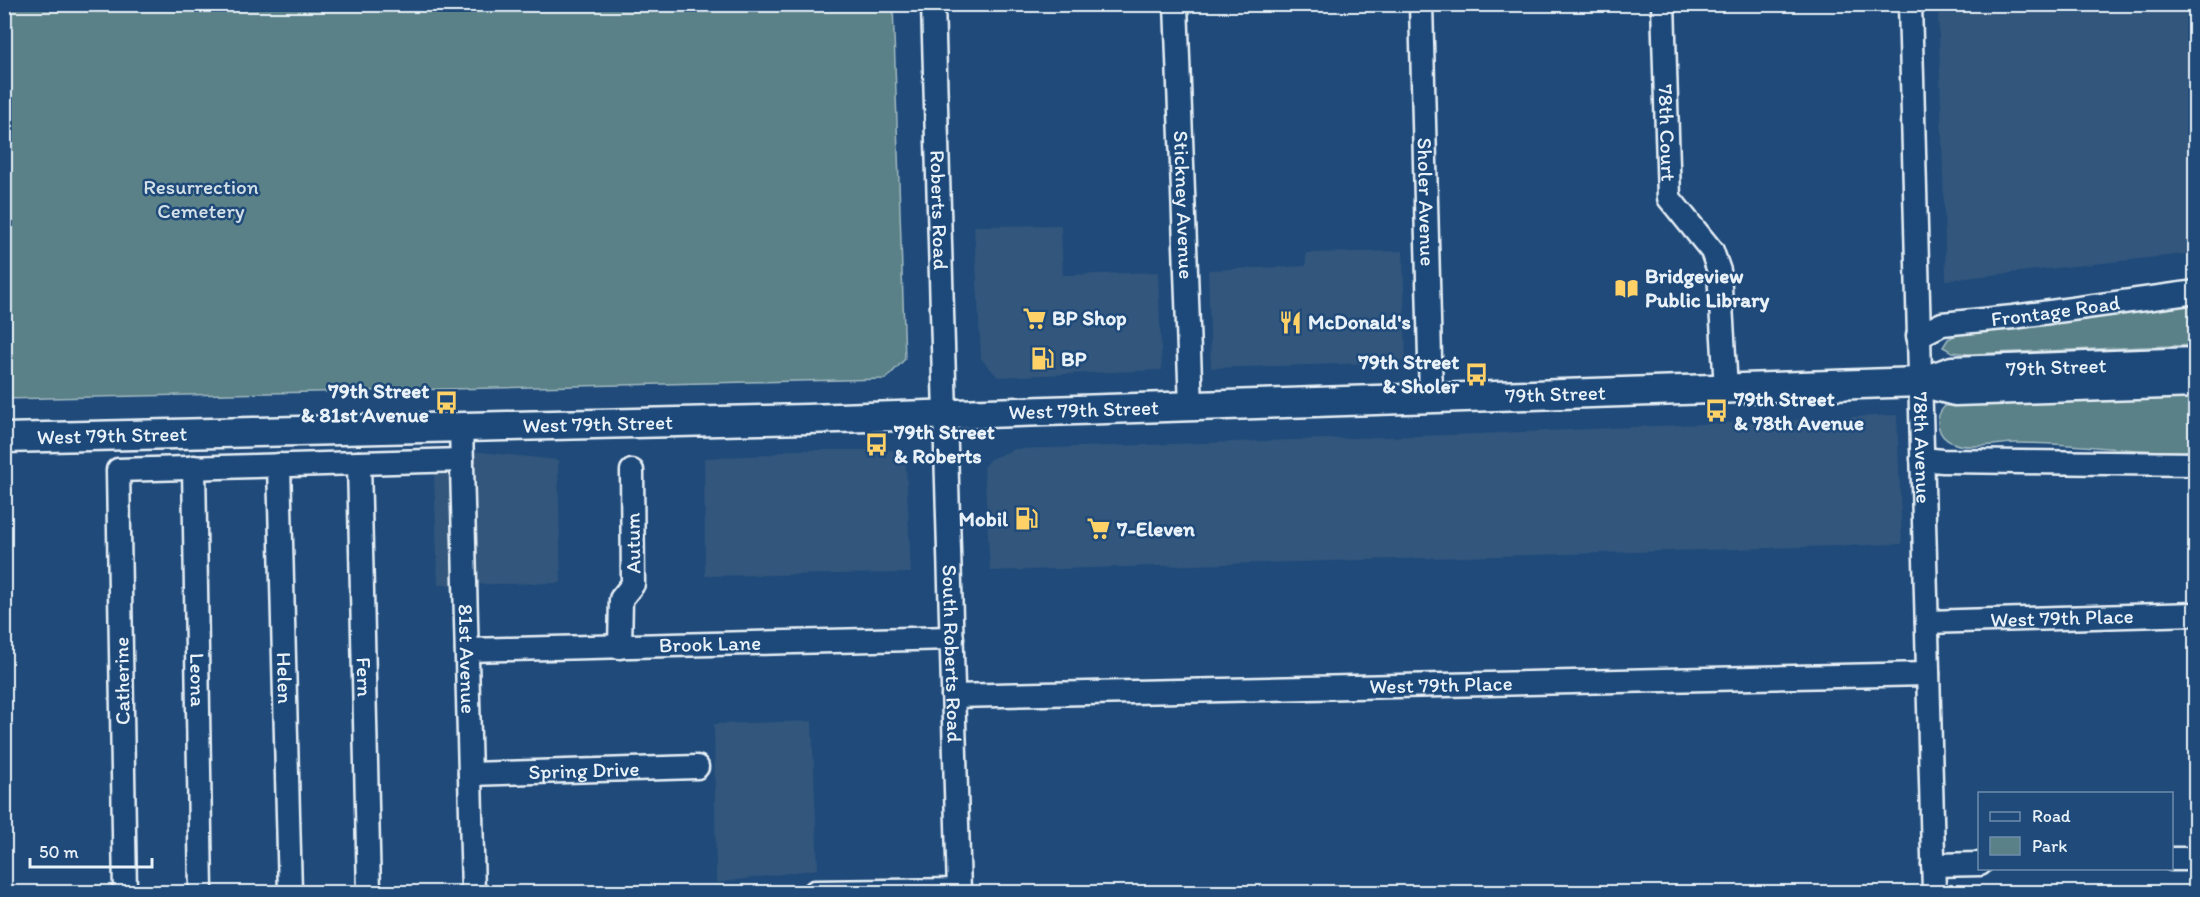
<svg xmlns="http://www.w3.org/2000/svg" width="2200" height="897" viewBox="0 0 2200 897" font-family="Itim,sans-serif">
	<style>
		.built { fill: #32567c }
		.green { fill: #5a8187; stroke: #a1b9c0; stroke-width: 1.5 }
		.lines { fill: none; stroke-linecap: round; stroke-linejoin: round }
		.minor-casing { stroke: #e8f1f8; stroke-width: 27 }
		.major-casing { stroke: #e8f1f8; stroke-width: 33 }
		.minor { stroke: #1f4a7a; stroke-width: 22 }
		.major { stroke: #1f4a7a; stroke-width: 28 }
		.labels { text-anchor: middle; stroke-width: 5; stroke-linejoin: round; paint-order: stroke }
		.street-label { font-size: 21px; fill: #e8f1f8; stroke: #1f4a7a }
		.park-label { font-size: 21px; fill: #d3e0e7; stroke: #1f4a7a }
		.poi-label { font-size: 21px; font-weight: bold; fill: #e8f1f8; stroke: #1f4a7a; text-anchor: start }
	</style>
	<rect width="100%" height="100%" fill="#1f4a7a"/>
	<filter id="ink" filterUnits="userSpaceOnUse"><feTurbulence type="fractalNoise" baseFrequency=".0167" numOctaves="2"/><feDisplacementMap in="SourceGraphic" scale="12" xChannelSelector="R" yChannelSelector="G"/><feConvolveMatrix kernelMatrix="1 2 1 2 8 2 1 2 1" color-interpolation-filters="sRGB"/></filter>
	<g filter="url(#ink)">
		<path class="built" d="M 1938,5 L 2195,5 L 2195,253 L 1946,280 Z
			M 1061,225 L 1063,275 L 1158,272 L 1162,370 L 998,377 L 981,359 L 974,226 Z
			M 1403,251 L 1406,362 L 1211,368 L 1208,270 L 1306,266 L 1306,253 Z
			M 1897,415 L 1902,544 L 990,571 L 984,466 L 990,459 L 1015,449 L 1476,434 Z
			M 433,447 L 558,460 L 561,583 L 438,585 Z
			M 788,450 L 895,450 L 906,464 L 911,573 L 705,576 L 704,458 L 768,455 Z
			M 812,721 L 818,869 L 716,883 L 714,724 Z"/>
		<path class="green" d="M 4,5 L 893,5 L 905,359 L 886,379 L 5,399 Z
			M 2195,300 L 2195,345 L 1968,354 L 1952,352 L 1943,347 L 1948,339 L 1966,330 Z
			M 2195,397 L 2195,451 C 2136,453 2076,443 2017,443 C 2000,443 1967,450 1953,443 C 1937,437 1933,418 1945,406 Z"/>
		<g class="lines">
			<defs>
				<g id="minor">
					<path id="s1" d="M 933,4 L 959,892"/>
					<path id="s2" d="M 1176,4 L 1191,406"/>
					<path id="s3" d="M 1421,4 L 1431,398"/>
					<path id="s4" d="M 1663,4 L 1669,198 L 1712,251 L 1719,271 L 1726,389"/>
					<path id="s5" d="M 1910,4 L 1934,892"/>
					<path id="s6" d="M 1918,336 L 1942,324 L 2013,317 L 2196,292"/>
					<path id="s7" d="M 461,427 L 473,892"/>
					<path d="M 1922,459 L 1943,461 L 2196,464"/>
					<path id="s8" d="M 359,463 L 369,892"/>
					<path id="s9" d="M 279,465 L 290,892"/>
					<path id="s10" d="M 194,467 L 201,892"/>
					<path id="s11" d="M 1927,622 L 2196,614"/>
					<path d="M 620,647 L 621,599 L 633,584 L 632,471"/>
					<path id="s12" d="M 467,650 L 952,638"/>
					<path id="s13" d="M 953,696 L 1928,674"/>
					<path id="s14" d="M 470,774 L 697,767"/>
					<path d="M 2172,859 L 2196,859"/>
					<path d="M 1933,865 L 1980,864"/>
					<path d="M 125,892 L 118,470 L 462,460"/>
					<path d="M 815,892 L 959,890"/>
				</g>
				<g id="major">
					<path id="s15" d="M 1920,382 L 1952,371 L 2196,362"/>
					<path id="s16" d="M 4,438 L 807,419 L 1920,382 L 1955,391 L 2196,383"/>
				</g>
			</defs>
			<use href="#minor" class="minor-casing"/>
			<use href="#major" class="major-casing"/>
			<use href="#minor" class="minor"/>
			<use href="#major" class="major"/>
		</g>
	</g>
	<defs>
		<symbol id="library-bare" viewBox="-9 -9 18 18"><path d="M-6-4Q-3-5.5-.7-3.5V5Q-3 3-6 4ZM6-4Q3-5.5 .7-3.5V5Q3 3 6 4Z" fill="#ffd166" stroke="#1f4a7a" stroke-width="2.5" paint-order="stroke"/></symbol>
		<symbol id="supermarket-bare" viewBox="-9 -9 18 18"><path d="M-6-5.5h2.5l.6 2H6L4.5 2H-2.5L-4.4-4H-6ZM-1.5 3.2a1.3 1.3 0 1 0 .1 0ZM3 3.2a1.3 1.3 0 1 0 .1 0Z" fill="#ffd166" stroke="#1f4a7a" stroke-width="2.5" paint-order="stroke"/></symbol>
		<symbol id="restaurant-bare" viewBox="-9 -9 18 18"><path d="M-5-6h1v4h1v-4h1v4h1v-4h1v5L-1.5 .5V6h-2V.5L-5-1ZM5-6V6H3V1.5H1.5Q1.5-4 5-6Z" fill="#ffd166" stroke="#1f4a7a" stroke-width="2.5" paint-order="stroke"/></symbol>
		<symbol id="fuel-bare" viewBox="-9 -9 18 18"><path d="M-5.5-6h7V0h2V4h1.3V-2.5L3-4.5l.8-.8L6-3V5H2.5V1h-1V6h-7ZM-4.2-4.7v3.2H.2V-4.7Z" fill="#ffd166" stroke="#1f4a7a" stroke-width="2.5" paint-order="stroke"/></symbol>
		<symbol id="bus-bare" viewBox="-9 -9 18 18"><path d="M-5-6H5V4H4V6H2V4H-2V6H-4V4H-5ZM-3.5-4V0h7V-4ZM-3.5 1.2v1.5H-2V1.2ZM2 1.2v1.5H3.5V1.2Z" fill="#ffd166" stroke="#1f4a7a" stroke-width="2.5" paint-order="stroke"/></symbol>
	</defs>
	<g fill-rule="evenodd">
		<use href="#library-bare" x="1610" y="272" width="33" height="33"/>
		<use href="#supermarket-bare" x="1018" y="302" width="33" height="33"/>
		<use href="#restaurant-bare" x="1274" y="306" width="33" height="33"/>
		<use href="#fuel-bare" x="1026" y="342" width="33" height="33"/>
		<use href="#bus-bare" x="1460" y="358" width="33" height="33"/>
		<use href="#bus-bare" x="430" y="386" width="33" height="33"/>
		<use href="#bus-bare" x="1700" y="394" width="33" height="33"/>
		<use href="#bus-bare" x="860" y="428" width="33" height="33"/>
		<use href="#fuel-bare" x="1010" y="502" width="33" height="33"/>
		<use href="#supermarket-bare" x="1082" y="512" width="33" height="33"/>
	</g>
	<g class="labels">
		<g class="street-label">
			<text dy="7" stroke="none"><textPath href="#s4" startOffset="129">78th Court</textPath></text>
			<text dy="7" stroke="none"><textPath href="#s3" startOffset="198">Sholer Avenue</textPath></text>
			<text dy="7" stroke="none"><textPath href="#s2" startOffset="201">Stickney Avenue</textPath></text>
			<text dy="7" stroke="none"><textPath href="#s1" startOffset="206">Roberts Road</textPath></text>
			<text dy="7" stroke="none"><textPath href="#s6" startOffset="141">Frontage Road</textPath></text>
			<text dy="7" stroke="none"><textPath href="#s15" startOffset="138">79th Street</textPath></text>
			<text dy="7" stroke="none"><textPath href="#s16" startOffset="1552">79th Street</textPath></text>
			<text dy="7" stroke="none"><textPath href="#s16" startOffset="1080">West 79th Street</textPath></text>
			<text dy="7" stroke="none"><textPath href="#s16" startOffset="594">West 79th Street</textPath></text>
			<text dy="7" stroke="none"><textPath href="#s16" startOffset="108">West 79th Street</textPath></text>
			<text dy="7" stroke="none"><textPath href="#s5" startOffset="444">78th Avenue</textPath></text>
			<text transform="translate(633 543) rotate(-91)" y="7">Autum</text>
			<text dy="7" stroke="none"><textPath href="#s11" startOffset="135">West 79th Place</textPath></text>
			<text dy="7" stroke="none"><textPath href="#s12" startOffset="243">Brook Lane</textPath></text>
			<text dy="7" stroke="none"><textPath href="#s1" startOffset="650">South Roberts Road</textPath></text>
			<text dy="7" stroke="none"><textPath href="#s7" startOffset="232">81st Avenue</textPath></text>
			<text dy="7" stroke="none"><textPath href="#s8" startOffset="214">Fern</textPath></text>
			<text dy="7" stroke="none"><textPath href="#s9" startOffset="213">Helen</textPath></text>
			<text dy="7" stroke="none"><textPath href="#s10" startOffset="213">Leona</textPath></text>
			<text transform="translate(122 681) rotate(-91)" y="7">Catherine</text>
			<text dy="7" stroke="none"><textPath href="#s13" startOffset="488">West 79th Place</textPath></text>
			<text dy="7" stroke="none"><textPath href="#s14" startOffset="114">Spring Drive</textPath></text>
		</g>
		<g class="park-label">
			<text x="201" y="194">Resurrection<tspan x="201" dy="24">Cemetery</tspan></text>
		</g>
		<g class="poi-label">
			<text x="1645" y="283">Bridgeview<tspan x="1645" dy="24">Public Library</tspan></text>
			<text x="1052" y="325">BP Shop</text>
			<text x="1308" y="329">McDonald's</text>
			<text x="1061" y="366">BP</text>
			<text x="1459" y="369" text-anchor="end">79th Street<tspan x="1459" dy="24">&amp; Sholer</tspan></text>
			<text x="429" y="398" text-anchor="end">79th Street<tspan x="429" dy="24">&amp; 81st Avenue</tspan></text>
			<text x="1734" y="406">79th Street<tspan x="1734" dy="24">&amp; 78th Avenue</tspan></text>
			<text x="894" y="439">79th Street<tspan x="894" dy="24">&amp; Roberts</tspan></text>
			<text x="1008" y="526" text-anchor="end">Mobil</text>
			<text x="1117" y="536">7-Eleven</text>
		</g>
	</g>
	<rect width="2200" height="897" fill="none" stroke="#1f4a7a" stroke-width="24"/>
	<rect x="12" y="12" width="2176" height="873" fill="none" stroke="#e8f1f8" stroke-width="2" filter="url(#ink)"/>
	<rect x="1978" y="792" width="195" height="78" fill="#1f4a7a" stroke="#6f8dac" stroke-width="1.5"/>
	<rect x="1990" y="812" width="30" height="9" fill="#1f4a7a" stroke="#6f8dac" stroke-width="1.5"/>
	<text x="2032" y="822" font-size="18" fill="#e8f1f8">Road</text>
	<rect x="1990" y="837" width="30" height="18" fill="#5a8187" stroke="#6f8dac" stroke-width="1.5"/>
	<text x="2032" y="852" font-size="18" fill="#e8f1f8">Park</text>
	<path d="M30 858v9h122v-9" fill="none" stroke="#e8f1f8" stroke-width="3"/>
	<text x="39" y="858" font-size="18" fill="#e8f1f8" stroke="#1f4a7a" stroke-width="4.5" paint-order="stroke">50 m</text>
</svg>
